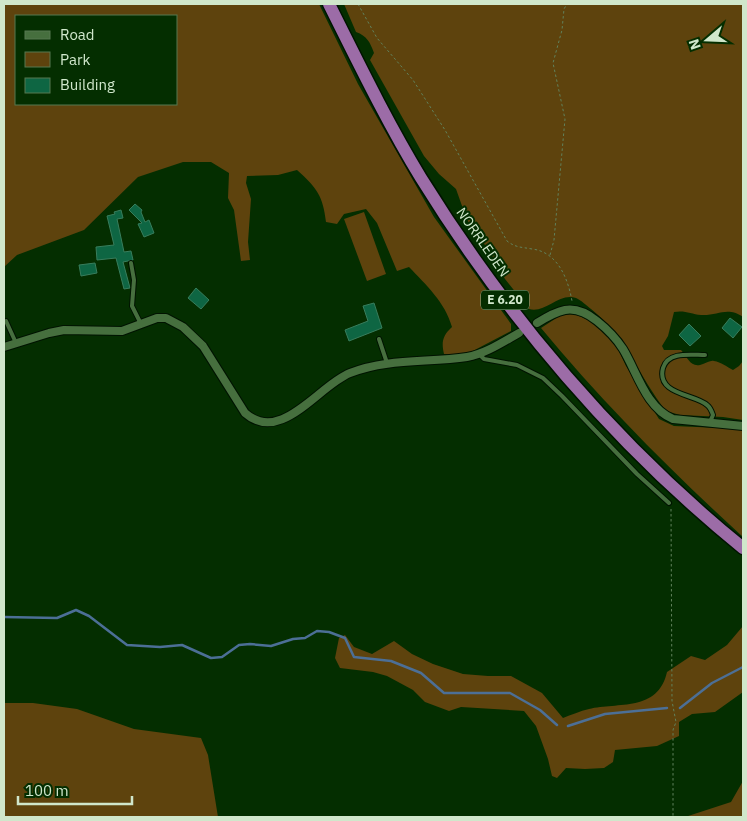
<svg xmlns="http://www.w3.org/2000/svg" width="747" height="821" font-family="'IBM Plex Sans',sans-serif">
	<rect width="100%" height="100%" fill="#042e00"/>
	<path fill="#5e430d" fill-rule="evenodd" d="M4 4H319L358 84 434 217 511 324V331L469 353 456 355 444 354C441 342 443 335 452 327 445 302 426 285 409 267L397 271 377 223 366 209 344 214 337 224 326 222C323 196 317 188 297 170L278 175 247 176 246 183 251 199 248 242 250 260 241 261 234 210 228 198 229 173 211 162H183L138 177 84 230 17 255 4 267ZM16 16H176V104H16Z
		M344 4H743V317C727 306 718 316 701 315 691 314 685 310 674 312L668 336 662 346 664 350H681C688 358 691 369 703 364 707 363 710 360 714 361 721 362 727 367 733 370L739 366 743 361V420L723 417 680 415 666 411C639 377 627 337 591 309 587 306 581 300 576 298 559 292 545 314 529 309L505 279 490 252 467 220 456 189 439 174 424 156 370 60 374 53C370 42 367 36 356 32Z
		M364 212 386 274 367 281 344 219Z
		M575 314 598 325 610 337 617 347 626 366 659 419 674 426 743 429V537C672 472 603 403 541 328L561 315Z
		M743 626V692L715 712 692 714 679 722V736L657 746 615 750 613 762 604 768 585 769 566 768 557 778 552 776 548 759 536 726 524 711 461 707 449 711 425 702 413 690 387 676 373 672 340 668 335 658 339 638 345 635 354 647 372 654 394 641 412 654 433 664 463 674 488 676H511L542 693 563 718C571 715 580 711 589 709 618 702 658 712 667 672L691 656 705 660 727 645Z
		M4 703H33L77 709 134 729 201 738 208 755 218 817H4Z
		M743 781V817H685L731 802Z"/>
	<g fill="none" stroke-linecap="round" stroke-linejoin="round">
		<path stroke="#4c6f96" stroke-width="2.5" d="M4 617 57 618 76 610 89 616 127 645 160 647 182 645 211 658 222 657 239 645 250 644 271 646 293 639 305 638 317 631 329 632 345 638 354 657 391 661 421 673 444 693H510L540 710 557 725
			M680 708 712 683 743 667
			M568 726 605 714 667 708"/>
	</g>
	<path fill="#0e6643" stroke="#387d5c" d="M135 204 142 210 141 212 145 222 149 220 154 233 144 237 138 224 142 223 129 210Z
		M121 210 123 218 117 219 124 252 131 251 133 260 123 262 130 288 124 289 116 258 97 260 96 247 114 245 107 216 115 214 114 212Z
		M95 263 97 273 81 276 79 265Z
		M196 288 209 300 201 309 188 298Z
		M374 303 382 328 349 341 345 330 368 321 363 306Z
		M730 318 742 327 733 338 722 328Z
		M689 324 701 336 690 346 679 335Z"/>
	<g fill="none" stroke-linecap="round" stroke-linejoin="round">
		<defs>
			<path id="service" d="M131 263 134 280 132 306 141 324
				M6 321 16 343
				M379 339 387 363
				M479 354 484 359 517 365 543 378 562 396 637 474 669 503
				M705 355C691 355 668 351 663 368 656 395 695 394 707 405 710 407 712 412 713 415L710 422"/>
			<path id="minor" d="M537 323C545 318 555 312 565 310 576 308 587 313 597 321 607 329 616 338 623 349 637 372 646 408 673 419L743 426
				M4 347 49 333 64 330 122 331 157 318H166L183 327 203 346 245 413C281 445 319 385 350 373 388 358 428 363 467 357 485 354 503 342 519 333"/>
			<path id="trunk" d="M329 4C358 62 387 122 421 178 507 317 616 445 743 548"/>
		</defs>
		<use href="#service" stroke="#011300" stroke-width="6"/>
		<use href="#minor" stroke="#011300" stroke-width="10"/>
		<use href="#trunk" stroke="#011300" stroke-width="15"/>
		<path stroke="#61825c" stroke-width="1" stroke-dasharray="2.5 2.5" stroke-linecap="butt" d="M358 4 377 38 413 80 445 130 507 241C516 248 522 247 532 249 558 252 568 279 572 301
			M550 255 554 240 565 119 553 63 562 30 564 9 567 4
			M671 509 672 701 676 722 673 730V817"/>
		<use href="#service" stroke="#466f3e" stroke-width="4"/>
		<use href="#minor" stroke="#466f3e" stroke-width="8"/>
		<use href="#trunk" stroke="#9c6ca7" stroke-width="12"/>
	</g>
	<g text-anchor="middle" stroke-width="4" stroke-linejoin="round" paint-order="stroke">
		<rect fill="#042e00" stroke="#93b08e" stroke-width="1" x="481" y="290.5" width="48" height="19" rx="4"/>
		<g font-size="12" font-weight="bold" fill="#d0e7cb">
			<text x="505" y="304">E 6.20</text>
		</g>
		<g font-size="14" fill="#d0e7cb" stroke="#042e00">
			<text transform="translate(483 242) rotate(55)" y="5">NORRLEDEN</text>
		</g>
	</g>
	<rect width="747" height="821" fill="none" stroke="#d0e7cb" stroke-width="10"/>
	<rect x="15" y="15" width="162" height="90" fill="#042e00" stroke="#567851"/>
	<rect x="25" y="31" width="25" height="8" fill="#466f3e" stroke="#567851"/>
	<text x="60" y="40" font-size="15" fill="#d0e7cb">Road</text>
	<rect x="25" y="52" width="25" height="15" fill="#5e430d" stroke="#567851"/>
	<text x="60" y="65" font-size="15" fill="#d0e7cb">Park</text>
	<rect x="25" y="78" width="25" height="15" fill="#0e6643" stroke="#567851"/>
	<text x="60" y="90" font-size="15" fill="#d0e7cb">Building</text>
	<g transform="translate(707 40) rotate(251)" stroke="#042e00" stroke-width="4" paint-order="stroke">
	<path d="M0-4L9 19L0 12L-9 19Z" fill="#d0e7cb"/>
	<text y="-8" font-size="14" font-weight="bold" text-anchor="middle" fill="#d0e7cb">N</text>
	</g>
	<path d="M18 796v8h114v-8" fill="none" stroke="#d0e7cb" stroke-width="2.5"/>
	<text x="25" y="796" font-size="15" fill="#d0e7cb" stroke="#042e00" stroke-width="4" paint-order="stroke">100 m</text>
</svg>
